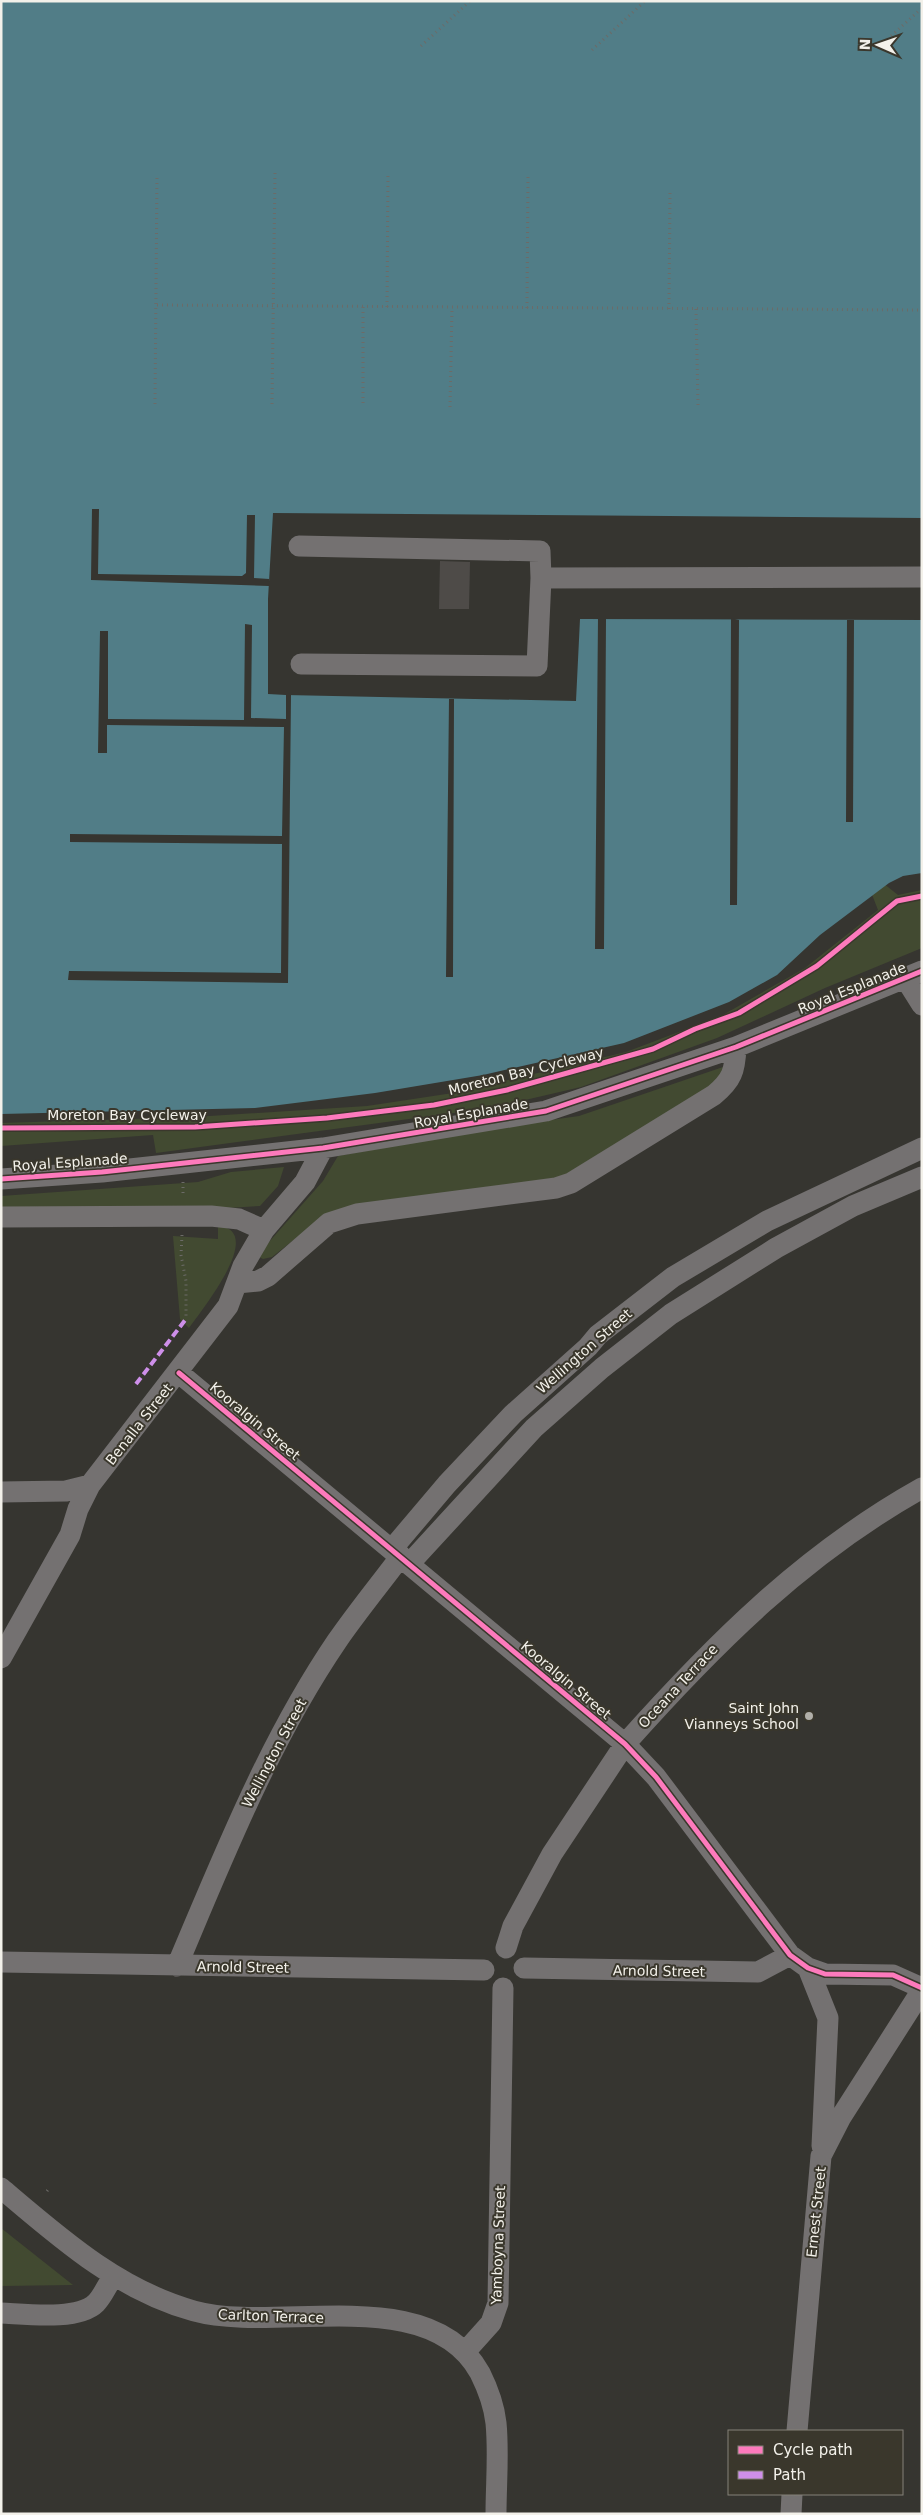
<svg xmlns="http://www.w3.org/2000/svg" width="923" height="2515" font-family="'DejaVu Sans',sans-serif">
	<rect width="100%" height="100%" fill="#363530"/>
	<path fill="#424a31" d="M883 883 898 895 922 890V948L825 988 717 1038 581 1087 491 1108 156 1153 153 1135 1 1146V1123L194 1117 367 1106 453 1093 626 1052 721 1016 805 968 878 910 871 892Z
		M723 1067 720 1080 562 1177 327 1214 272 1257 263 1259 259 1257 261 1251 323 1181 338 1156 473 1131 579 1116Z
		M284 1167 278 1186 260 1206 146 1213 1 1210V1196L198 1182 231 1172Z
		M218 1226C267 1230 201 1311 189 1328L180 1319 173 1236 218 1239Z
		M1 2228 73 2285 1 2286Z"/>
	<path fill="#517d87" d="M1 1H922V518L273 513 268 599V694L286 695 576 701 580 619 922 620V873L903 876 889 883 820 935 777 975 729 1002 624 1043 483 1075 375 1093 255 1108 1 1114Z"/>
	<path fill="#363530" d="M92 509H99L98 574 242 576 246 573 247 515H255L254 578 269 579V586L91 580Z
		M598 618H606L604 949H595Z
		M731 618 739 620 737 905H730Z
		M847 620H854L853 822H846Z
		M245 624 252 625 251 718 286 719V695H291L288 983 68 980 69 971 281 973 282 844 70 842V834L282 836 284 727 107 725V753H98L100 631H108V719L244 720Z
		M449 699H454L453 977H446Z"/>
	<path fill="#4e4b48" d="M440 561 470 562 469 609H439Z"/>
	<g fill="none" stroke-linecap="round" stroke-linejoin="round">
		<path stroke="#6c6b68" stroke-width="3" stroke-dasharray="1 4" stroke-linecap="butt" d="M421 46 470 1
			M880 46 922 8
			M592 50 645 1
			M157 305 922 310
			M363 307V405
			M387 307 388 173
			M527 308 528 173
			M669 309 670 193
			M696 309 698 405
			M155 404 157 174
			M272 404 275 172
			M450 407 452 307
			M183 1182V1196
			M182 1235 181 1255 186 1281V1319
			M47 2191 50 2187"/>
		<path stroke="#747171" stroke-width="21" d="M299 546 540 551 541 578 922 577
			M301 664 537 666 541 578
			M905 978 922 1005
			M1 1179 102 1172 323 1148 546 1111 736 1047 922 971
			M1 1217 211 1216 239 1219 264 1230
			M237 1283 258 1281 268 1276 329 1223 357 1214 556 1188 571 1183 714 1095C732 1080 735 1071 736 1047
			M179 1373 625 1744 656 1777 790 1955 808 1968 825 1974 893 1975 922 1988
			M1 1492 66 1491 90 1485
			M392 1549 447 1484 513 1414 588 1347 598 1335 673 1277 767 1221 922 1148
			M410 1563 534 1428 602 1368 671 1314 776 1248 853 1206 922 1177
			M1 1658 70 1535 78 1509 90 1485 228 1306 243 1266 264 1230 305 1182 323 1148
			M506 1948 513 1926 552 1854 625 1744C714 1644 804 1554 922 1488
			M1 1962 484 1970
			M177 1966C224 1855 269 1741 337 1641 357 1612 380 1584 401 1556
			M524 1968 758 1972 790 1955
			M808 1968 828 2018 822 2146
			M1 2188C60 2238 118 2290 194 2311 277 2334 430 2281 480 2373 488 2389 494 2405 496 2423 499 2453 496 2484 496 2514
			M1 2313C25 2314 78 2321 96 2303 103 2296 107 2285 113 2277
			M465 2352 491 2323 498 2303 503 1988
			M797 2431 821 2156 841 2117 922 1990
			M791 2514 792 2494"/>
		<path stroke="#ce8fe9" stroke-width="4" stroke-dasharray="8 4" stroke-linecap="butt" d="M136 1384 186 1319"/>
		<defs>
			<path id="cycleway" d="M1 1128 195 1127 327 1118 434 1105 507 1090 653 1049 695 1029 739 1013 817 966 897 901 922 896
				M1 1179 102 1172 323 1148 546 1111 736 1047 922 971
				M179 1373 625 1744 656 1777 790 1955 808 1968 825 1974 893 1975 922 1988"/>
		</defs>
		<use href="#cycleway" stroke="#3a372c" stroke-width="8"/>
		<use href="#cycleway" stroke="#fd7abc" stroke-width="5"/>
	</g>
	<circle fill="#b1afa9" stroke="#3a372c" stroke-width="2" cx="809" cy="1716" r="5"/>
	<g text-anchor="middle" stroke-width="4" stroke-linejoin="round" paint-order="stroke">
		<g font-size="14" fill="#f3f1ea" stroke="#3a372c">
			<text transform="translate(852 988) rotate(-22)" y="5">Royal Esplanade</text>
			<text transform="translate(526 1071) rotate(-14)" y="5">Moreton Bay Cycleway</text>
			<text transform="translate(471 1113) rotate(-10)" y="5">Royal Esplanade</text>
			<text x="127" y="1120">Moreton Bay Cycleway</text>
			<text transform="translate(70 1162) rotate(-4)" y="5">Royal Esplanade</text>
			<text transform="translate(584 1351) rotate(-41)" y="5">Wellington Street</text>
			<text transform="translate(255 1421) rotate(40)" y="5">Kooralgin Street</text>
			<text transform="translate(139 1424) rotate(-52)" y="5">Benalla Street</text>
			<text transform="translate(566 1680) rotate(40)" y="5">Kooralgin Street</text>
			<text transform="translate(678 1686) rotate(-47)" y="5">Oceana Terrace</text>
			<text transform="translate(274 1753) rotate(-62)" y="5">Wellington Street</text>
			<text transform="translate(243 1967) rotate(1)" y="5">Arnold Street</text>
			<text transform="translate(659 1971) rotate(1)" y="5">Arnold Street</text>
			<text transform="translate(816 2212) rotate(-84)" y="5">Ernest Street</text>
			<text transform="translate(498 2245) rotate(-88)" y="5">Yamboyna Street</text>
			<text transform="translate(271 2316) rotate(2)" y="5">Carlton Terrace</text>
		</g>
		<g font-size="14" fill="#f3f1ea" stroke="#3a372c" text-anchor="end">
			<text x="799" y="1713">Saint John<tspan x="799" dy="16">Vianneys School</tspan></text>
		</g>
	</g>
	<rect width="923" height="2515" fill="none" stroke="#f3f1ea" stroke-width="5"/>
	<rect x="728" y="2430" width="175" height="65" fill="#3a372c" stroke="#848178"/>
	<rect x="738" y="2446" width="25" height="8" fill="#fd7abc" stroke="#848178"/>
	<text x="773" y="2455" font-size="15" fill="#f3f1ea">Cycle path</text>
	<rect x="738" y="2471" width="25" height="8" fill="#ce8fe9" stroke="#848178"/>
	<text x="773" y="2480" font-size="15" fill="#f3f1ea">Path</text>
	<g transform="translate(878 45) rotate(272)" stroke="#3a372c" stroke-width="4" paint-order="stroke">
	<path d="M0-4L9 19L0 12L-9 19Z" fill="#f3f1ea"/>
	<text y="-8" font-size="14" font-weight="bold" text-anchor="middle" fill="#f3f1ea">N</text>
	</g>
</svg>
